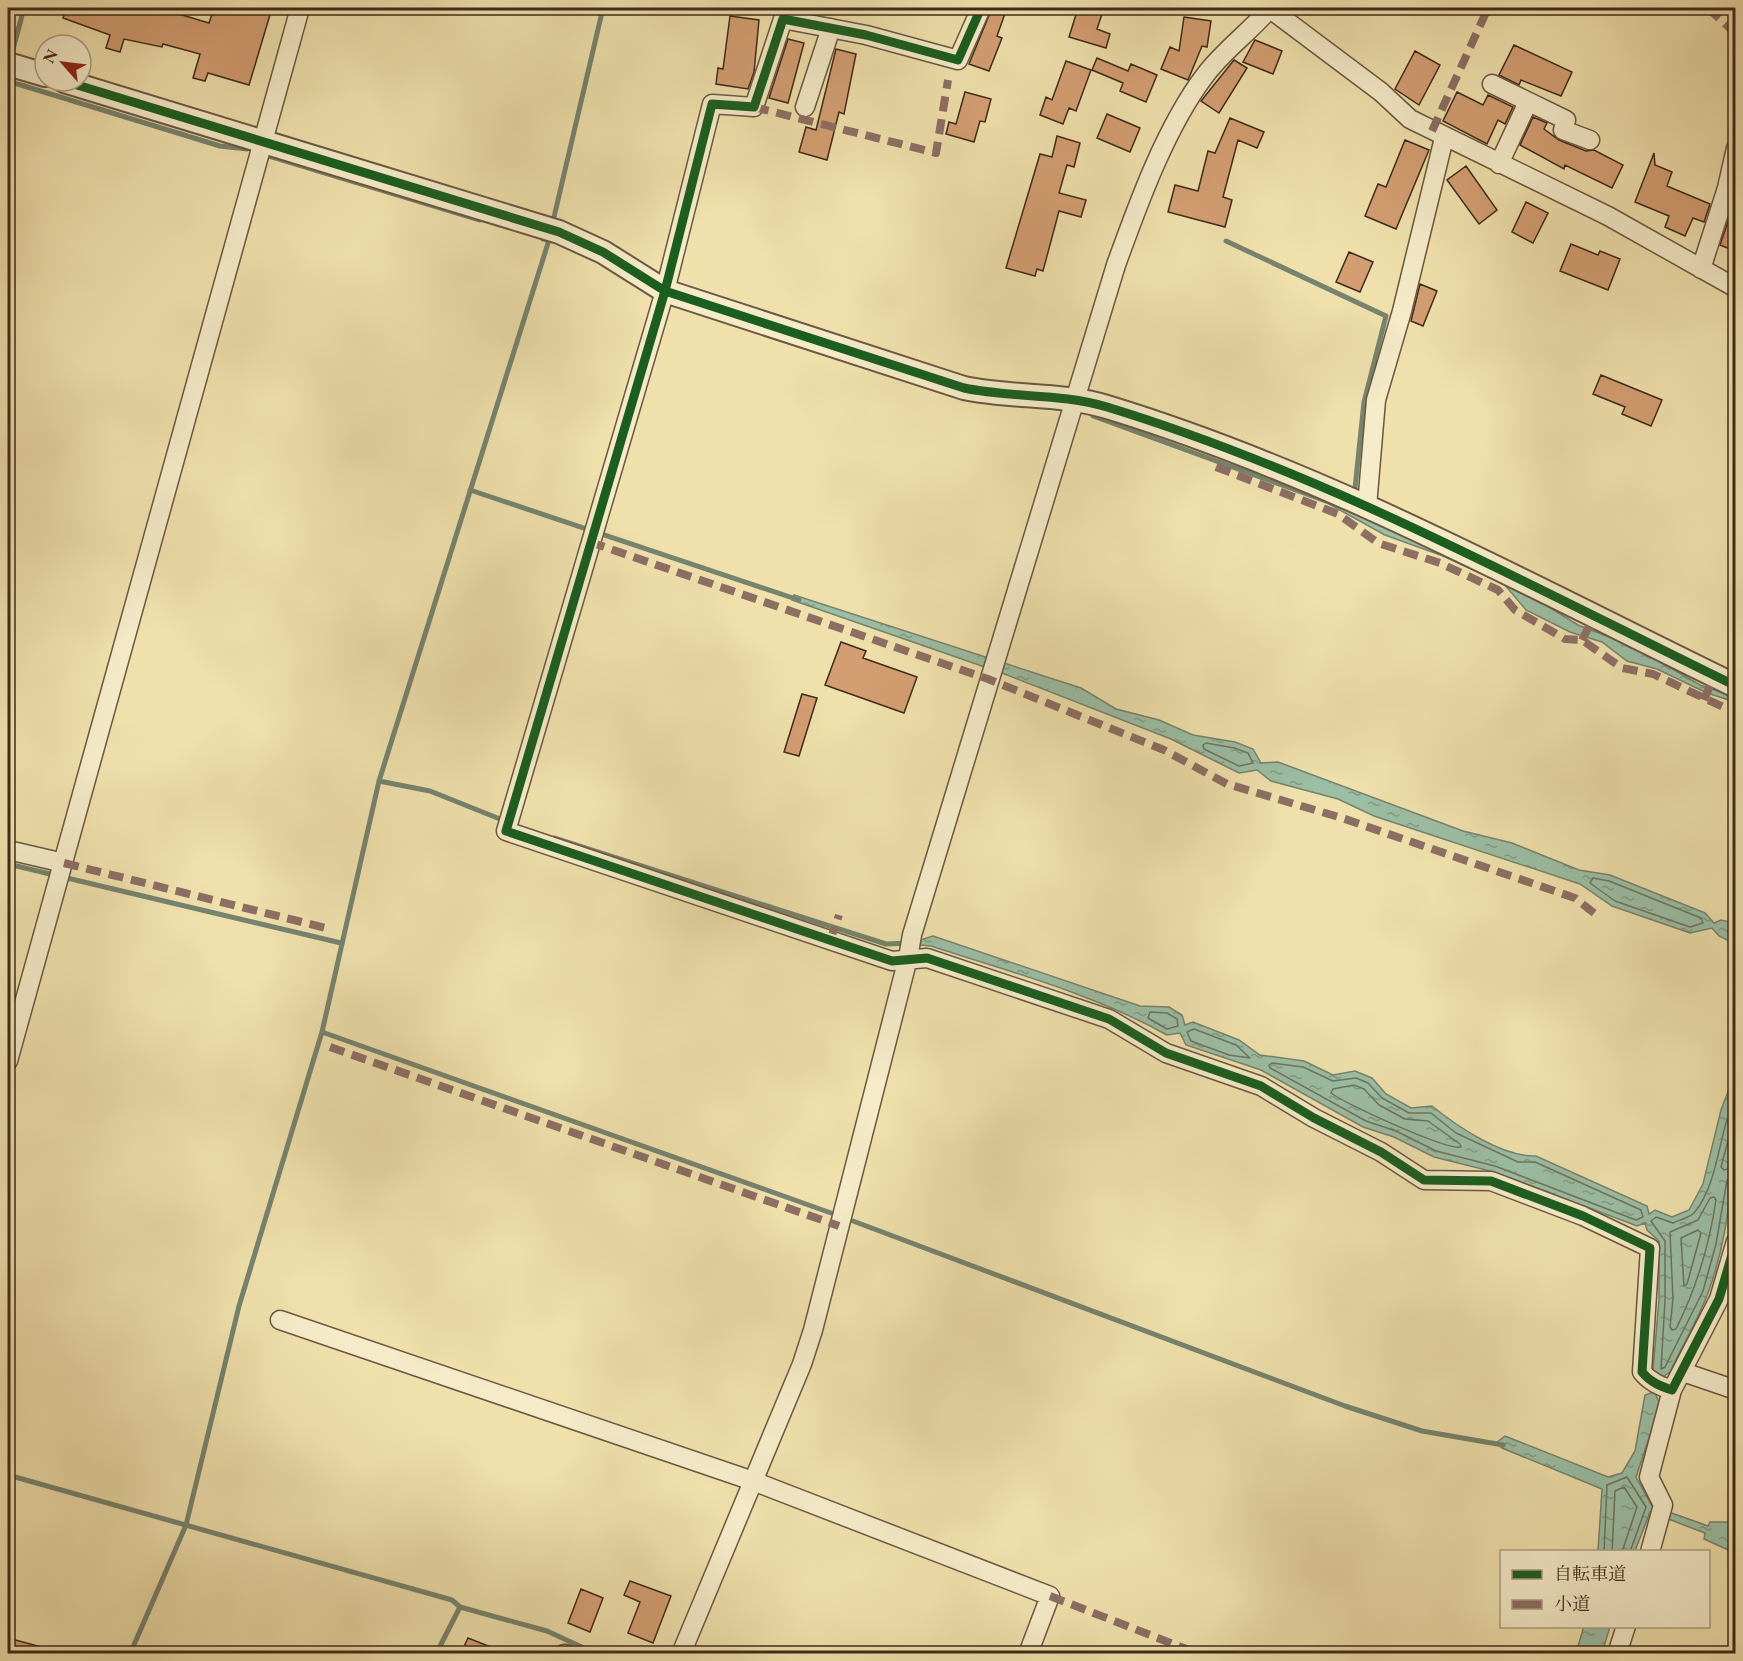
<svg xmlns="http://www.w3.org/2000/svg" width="1743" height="1661" font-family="'EB Garamond','Noto Serif JP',serif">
	<defs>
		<pattern id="water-ripples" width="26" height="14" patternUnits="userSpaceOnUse" patternTransform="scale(1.5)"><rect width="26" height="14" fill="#9bbea4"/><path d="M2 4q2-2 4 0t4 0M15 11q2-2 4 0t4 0" fill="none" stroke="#809b85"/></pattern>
	</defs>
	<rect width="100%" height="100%" fill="#efe0ac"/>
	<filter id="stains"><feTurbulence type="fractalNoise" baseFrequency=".00333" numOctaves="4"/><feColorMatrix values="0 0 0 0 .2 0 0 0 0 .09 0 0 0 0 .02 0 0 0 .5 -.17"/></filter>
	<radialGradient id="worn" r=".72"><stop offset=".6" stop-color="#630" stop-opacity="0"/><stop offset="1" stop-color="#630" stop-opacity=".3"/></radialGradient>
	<path fill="url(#water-ripples)" stroke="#76836e" stroke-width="1.5" d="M1329 500 1380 525 1435 545 1507 581 1578 625 1633 646 1700 685 1735 697V702L1707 693 1657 669 1627 661 1602 642 1570 632 1526 610 1504 584 1443 556 1385 535 1329 504Z
		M794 595 1081 688 1116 709 1159 720 1193 735 1235 742 1253 749 1261 763 1278 762 1463 831 1512 843 1579 870 1610 875 1705 913 1714 923 1721 920 1735 923V944L1719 936 1712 928 1690 933 1612 906 1580 884 1374 816 1338 799 1271 781 1257 770 1239 773 1171 739 1002 673 792 600Z
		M933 936 1140 1006 1169 1007 1182 1015 1185 1025 1193 1022 1239 1040 1260 1055 1304 1061 1333 1075 1355 1071 1372 1078 1386 1094 1411 1108 1432 1106C1458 1127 1502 1157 1536 1156L1647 1206 1649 1214 1655 1210 1672 1217 1689 1210 1703 1184 1721 1110 1735 1074C1735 1148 1734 1222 1708 1293 1698 1320 1682 1346 1670 1372L1661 1378 1656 1395 1660 1405 1636 1477 1652 1506 1708 1526 1710 1522H1735V1553L1704 1539 1705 1533 1650 1512 1635 1551H1598L1602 1489 1502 1448 1496 1443 1505 1436 1608 1477 1622 1473 1635 1451 1645 1395 1651 1393 1656 1375 1653 1370 1659 1299V1241L1647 1230 1645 1223 1637 1226 1494 1172 1434 1157 1394 1137 1363 1127 1261 1070 1186 1045 1180 1033 1167 1035C1094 994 1011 972 931 946L920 945V940Z
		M1584 1626 1610 1627 1602 1653H1576Z"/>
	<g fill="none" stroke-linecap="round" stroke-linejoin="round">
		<path stroke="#6d7460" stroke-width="1.5" d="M1206 743 1234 748 1248 753 1253 763 1239 766 1204 749 1203 745Z
			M1593 878 1609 881 1701 918 1703 923 1690 927 1615 901 1590 883Z
			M1150 1012 1167 1013 1177 1019 1178 1026 1167 1029 1148 1018Z
			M1194 1029 1236 1045 1250 1058 1229 1055 1191 1041 1187 1032Z
			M1272 1063 1303 1067 1333 1081 1356 1078 1368 1083 1382 1098 1409 1113H1431L1456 1133 1518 1162H1535L1641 1210 1643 1217 1636 1220 1495 1166 1436 1151 1396 1131 1366 1121 1270 1068 1269 1065Z
			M1354 1085 1364 1089 1379 1105 1405 1119 1428 1121 1460 1144 1461 1147C1448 1151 1345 1104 1331 1093L1333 1089Z
			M1736 1094C1719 1129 1719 1184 1694 1213 1689 1218 1679 1220 1673 1223L1656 1217 1651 1221 1665 1241V1300L1661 1369 1665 1367 1703 1291 1716 1244 1727 1180 1736 1175
			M1736 1111 1721 1167 1724 1170 1736 1167
			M1714 1197 1716 1200C1709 1247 1697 1287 1676 1329L1672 1330 1670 1327 1673 1299 1670 1232 1698 1220 1710 1198Z
			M1698 1230 1701 1233 1687 1284 1684 1286 1681 1238Z
			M1604 1552 1607 1485 1627 1477 1646 1507 1630 1552
			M1612 1552 1615 1491 1624 1487 1637 1507 1622 1552"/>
		<path stroke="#76836e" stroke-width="5" d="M1723 8 1736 20
			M12 53 24 8
			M8 81 220 146 247 149
			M269 156 480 220
			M554 217 603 8
			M1226 241 1386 316 1364 402 1355 488
			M1093 416 1334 504
			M470 490 799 600
			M379 781 430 791 505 821
			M554 838 886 944 909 943
			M8 864 341 943
			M322 1032 831 1213
			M853 1221 1345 1406 1422 1431 1503 1445
			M8 1475 452 1600 460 1607 547 1631 597 1654
			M130 1654 186 1525 239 1306 322 1032 379 781 549 240 543 239
			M436 1654 460 1607"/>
	</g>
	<path fill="#d39e72" stroke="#3f2a1c" stroke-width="1.5" d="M67 8H173L172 12 209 23 214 8H272L249 85 208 73 205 81 193 78 200 54 163 44 162 47 124 39 120 52 106 48 110 35 63 18Z
		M992 8H1007L997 36 1002 38 989 71 969 64Z
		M1078 8H1104L1097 29 1110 34 1106 48 1069 37Z
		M730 16 759 20 754 72 748 89 716 84 718 68 723 69Z
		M1184 17 1211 21 1207 47 1202 46 1188 80 1161 69 1170 47 1179 51Z
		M788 39 804 43 788 103 769 98Z
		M1255 40 1282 51 1273 74 1243 62Z
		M1514 45 1572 72 1561 96 1521 80 1519 85 1499 75Z
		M836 49 856 54 844 114 839 112 827 160 799 152 806 127 816 130Z
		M1415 51 1440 65 1419 105 1395 89Z
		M1097 58 1128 71 1131 64 1157 75 1146 102 1120 91 1123 83 1092 70Z
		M1234 60 1247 68 1219 113 1201 101Z
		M1066 61 1091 70 1076 111 1069 108 1063 124 1040 115 1046 97 1052 100Z
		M965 92 991 99 985 122 980 121 974 142 946 134 949 122 956 124Z
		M1457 92 1483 105 1488 95 1513 107 1505 124 1498 120 1487 144 1443 121Z
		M1107 114 1140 128 1130 152 1097 138Z
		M1533 117 1547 123 1544 129 1559 140 1586 151 1594 150 1623 165 1612 188 1565 165 1564 169 1520 145Z
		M1230 118 1264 132 1257 148 1238 140 1223 197 1232 200 1225 227 1168 212 1175 185 1198 191 1208 151 1215 153Z
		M1057 136 1080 143 1074 167 1067 165 1059 193 1086 200 1081 217 1059 211 1043 271 1037 269 1035 276 1006 268 1040 154 1052 157Z
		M1405 140 1429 150 1396 229 1365 216 1378 184 1386 187Z
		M1654 153 1655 165 1672 172 1667 186 1710 204 1704 222 1693 218 1685 236 1665 227 1669 216 1635 202Z
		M1466 166 1497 210 1479 224 1447 180Z
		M1526 202 1548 213 1533 243 1512 232Z
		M1731 213 1736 215V235L1730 249 1720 245Z
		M1571 244 1598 255 1600 251 1620 259 1608 290 1560 271Z
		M1349 252 1373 262 1360 292 1336 282Z
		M1420 284 1437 291 1423 326 1411 321Z
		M1601 375 1662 400 1651 426 1622 414 1625 407 1593 394Z
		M841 642 866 651 863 658 917 677 904 713 825 685Z
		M802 694 817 698 799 756 784 752Z
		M630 1581 671 1596 653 1643 628 1633 640 1602 624 1595Z
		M581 1589 603 1598 590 1632 568 1623Z
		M8 1638 49 1649V1653H8Z
		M468 1638 506 1653H461Z"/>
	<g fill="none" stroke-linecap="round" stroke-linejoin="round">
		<defs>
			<path id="minor" d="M981 8 958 60 866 35 783 19 754 107 712 104 665 291 506 831 892 961 927 958 1109 1019 1166 1053 1261 1086 1314 1118 1381 1152 1424 1180 1491 1181 1583 1216 1650 1248 1642 1372C1650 1382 1660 1386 1672 1390L1719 1299 1736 1241
				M1269 8 1381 92 1410 119 1608 216 1736 288
				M1492 84 1566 120 1563 130 1590 140
				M805 107 831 28
				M1499 164 1528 102
				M1701 269 1727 188 1736 148
				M1367 506 1376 400 1402 311 1444 138
				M8 850 64 863
				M8 1061 300 8
				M280 1320 753 1481 1050 1596 1028 1654
				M1683 1372 1736 1390
				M1650 1552 1663 1505 1649 1477 1672 1390
				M564 1654H566
				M681 1654 802 1364 813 1330 908 958 912 935 1116 265C1138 204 1166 126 1206 74 1225 49 1251 31 1270 8
				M1617 1654 1626 1626"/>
			<path id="tertiary" d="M8 64 45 75
				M64 81 559 232 603 252 665 291 964 388C1011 398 1061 393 1107 407 1327 474 1530 586 1736 686"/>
		</defs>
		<use href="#minor" stroke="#6b5840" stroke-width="21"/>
		<use href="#tertiary" stroke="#6b5840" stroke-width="26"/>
		<use href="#minor" stroke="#f5ebc9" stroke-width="18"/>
		<use href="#tertiary" stroke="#f5ebc9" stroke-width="22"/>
		<path stroke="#8d6e63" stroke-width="8" stroke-dasharray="15 8" stroke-linecap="butt" d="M1708 8 1736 34
			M754 107 936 153 948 80
			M1432 131 1488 8
			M1216 467 1338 514 1378 543 1440 563 1498 590 1515 610 1565 639 1582 640 1622 668 1653 674 1736 713
			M590 542 988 679 1164 750 1227 784 1342 818 1575 898 1599 917
			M1582 640 1594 617
			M1704 700 1714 676
			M64 863 330 929
			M830 941 839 915
			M330 1047 839 1226
			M1050 1596 1199 1654"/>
		<defs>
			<path id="cycleway" d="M981 8 958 60 866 35 783 19 754 107 712 104 665 291 506 831 892 961 927 958 1109 1019 1166 1053 1261 1086 1314 1118 1381 1152 1424 1180 1491 1181 1583 1216 1650 1248 1642 1372C1650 1382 1660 1386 1672 1390L1719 1299 1736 1241
				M64 81 559 232 603 252 665 291 964 388C1011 398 1061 393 1107 407 1327 474 1530 586 1736 686"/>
		</defs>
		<use href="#cycleway" stroke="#f5ebc9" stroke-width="13"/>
		<use href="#cycleway" stroke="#1b5e20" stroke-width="9"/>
	</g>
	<rect width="1743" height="1661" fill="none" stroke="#efe0ac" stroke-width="30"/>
	<rect x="9" y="9" width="1725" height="1643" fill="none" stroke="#3f2a1c" stroke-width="3"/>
	<rect x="15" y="15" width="1713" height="1631" fill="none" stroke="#3f2a1c" stroke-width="1.5"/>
	<rect x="1500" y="1550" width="210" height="78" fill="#f5ebc9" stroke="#ac9e84" stroke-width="1.5"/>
	<rect x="1512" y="1570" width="30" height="9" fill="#1b5e20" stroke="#ac9e84" stroke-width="1.5"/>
	<text x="1554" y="1580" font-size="18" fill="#3f2a1c">自転車道</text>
	<rect x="1512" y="1600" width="30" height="9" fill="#8d6e63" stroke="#ac9e84" stroke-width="1.5"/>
	<text x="1554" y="1610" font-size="18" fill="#3f2a1c">小道</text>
	<g transform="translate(63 63) rotate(298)"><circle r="28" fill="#f5ebc9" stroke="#ac9e84" stroke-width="1.5"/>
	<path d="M0-4.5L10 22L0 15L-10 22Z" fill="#8f2418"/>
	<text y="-9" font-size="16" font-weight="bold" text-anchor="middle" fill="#3f2a1c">N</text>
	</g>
	<rect width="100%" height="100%" filter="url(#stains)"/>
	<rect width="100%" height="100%" fill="url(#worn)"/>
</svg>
